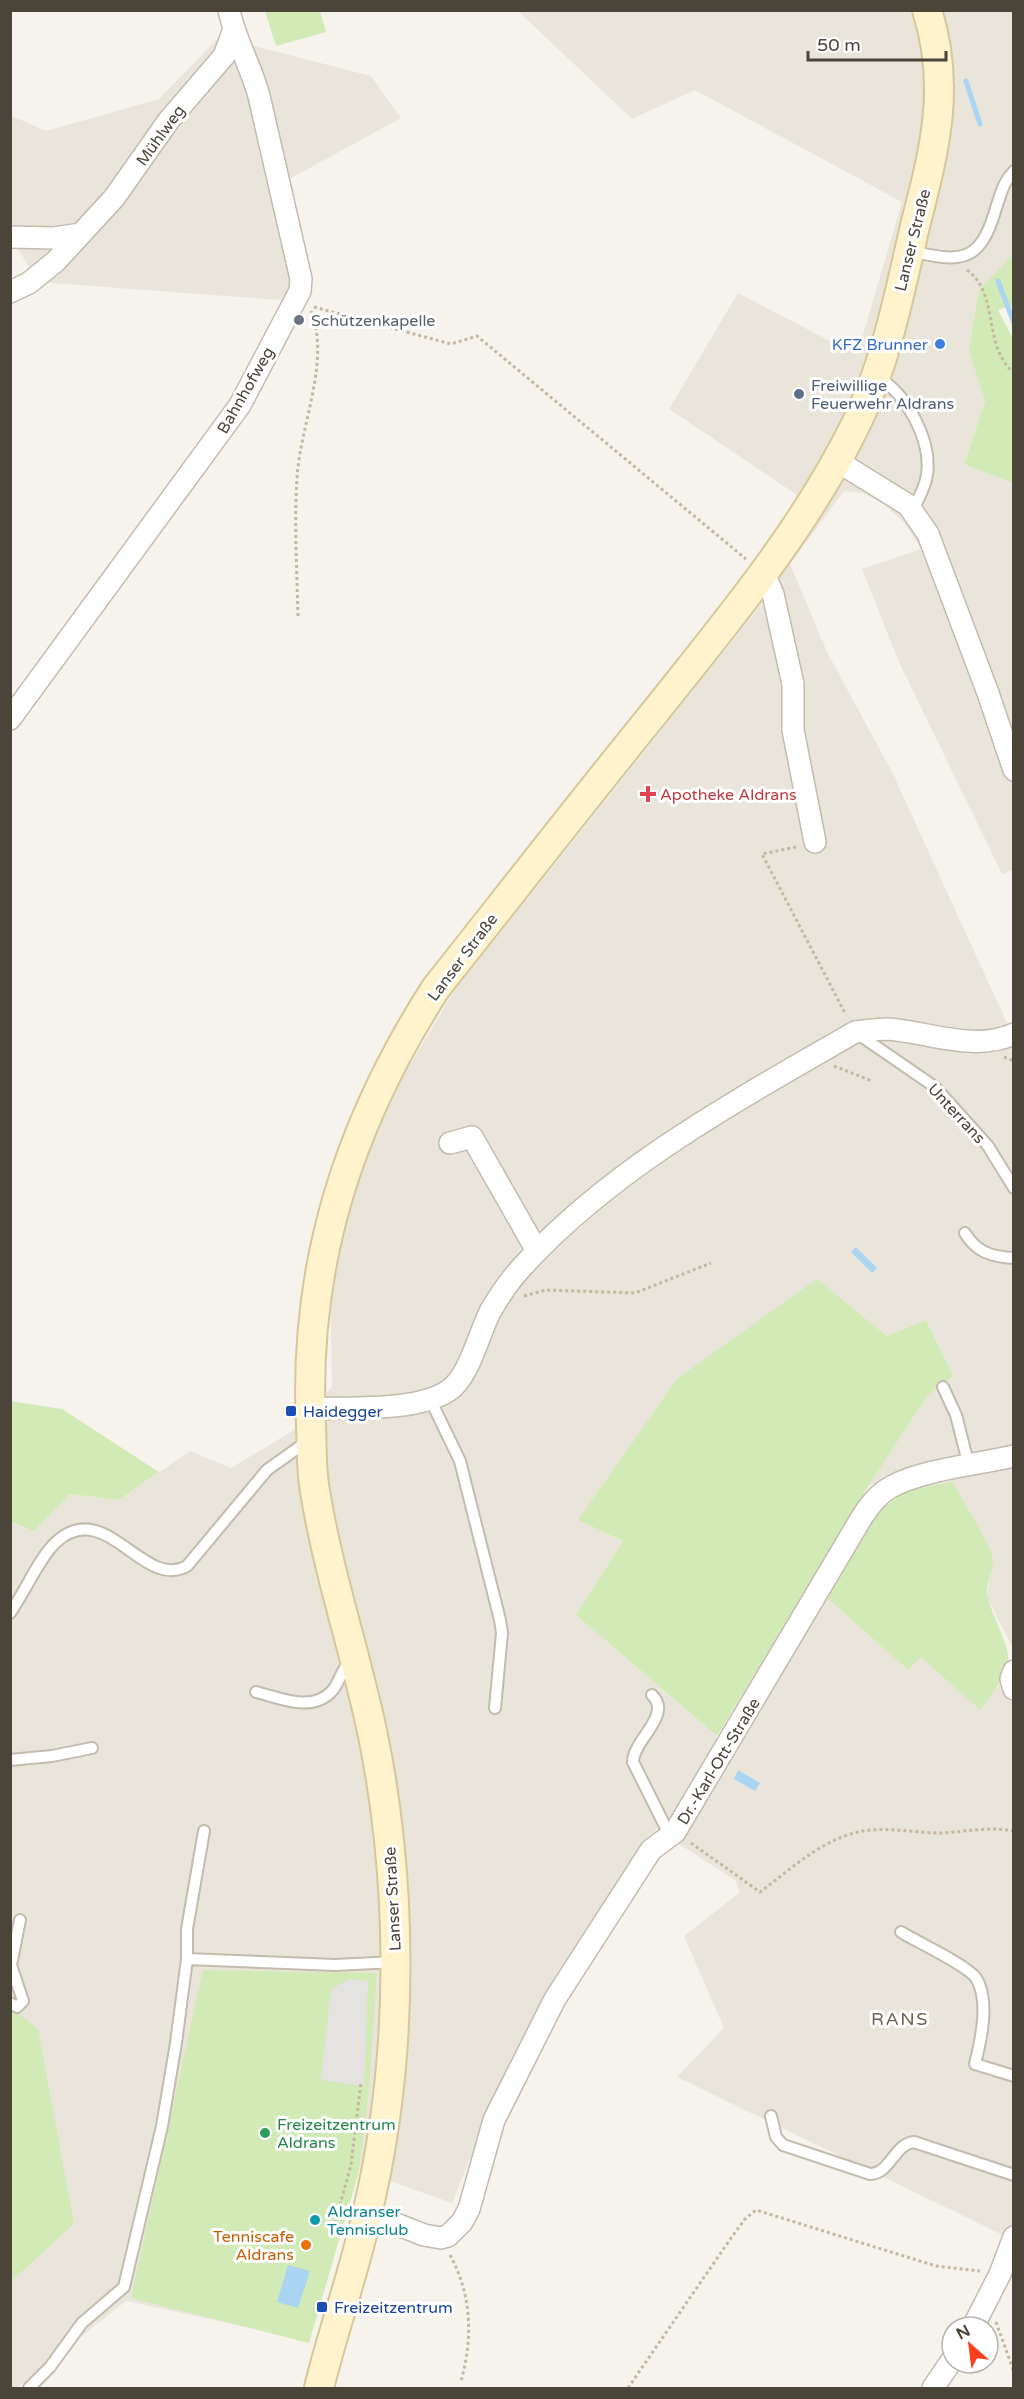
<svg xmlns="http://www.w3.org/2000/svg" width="1024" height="2399" font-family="'Varela Round',sans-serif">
	<rect width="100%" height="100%" fill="#f6f3ec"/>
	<path fill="#eae5da" d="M518 11H1013V257H1011L969 352 985 401 964 463 1013 483V870L1002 874 898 660 862 569 921 549 905 524 884 504 863 493 844 491 790 564 827 652 892 772 1007 1023 1013 1031V1649L987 1597 993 1557 943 1464 869 1485 928 1395 953 1376 926 1320 887 1336 817 1279 578 1520 623 1541 576 1615 733 1750 825 1596 908 1670 921 1656 980 1710 1013 1666 1014 2219 1007 2237 677 2077 724 2028 684 1936 739 1893 736 1881 656 1829 554 1982 510 2061 452 2203 353 2168 307 2340 126 2301 17 2388H11V2282L74 2224 11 2008 10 1522 34 1531 70 1494 119 1500 190 1451 231 1468 291 1432 332 1387 330 1280 345 1214 386 1105 455 990 761 605 800 497 669 409 738 293 857 355 902 202 695 90 632 119Z
		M219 37 371 76 401 118 284 182 294 301 38 282 17 247 11 245 10 115 46 131 159 99Z"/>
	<path fill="#d2eab5" d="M265 11H320L326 32 276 46Z
		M1011 257H1013V305L998 310 1013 339V483L964 464 985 401 969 352 979 290Z
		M817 1279 887 1336 926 1320 953 1376 928 1395 869 1485 717 1736 576 1615 623 1541 578 1520 677 1379Z
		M10 1401 62 1409 159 1472 119 1500 70 1494 34 1531 11 1522Z
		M952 1481C959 1494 992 1548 993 1558 994 1571 984 1587 988 1599 1008 1658 1024 1654 980 1710L921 1657 908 1670 825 1596 879 1511 906 1491Z
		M203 1970 377 1973 369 2091 358 2175 309 2343 131 2298Z
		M11 2008 38 2029 74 2224 11 2282Z"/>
	<path fill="#e5e3e0" d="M349 1979 368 1981 364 2086 321 2080 331 1989Z"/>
	<path fill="#a9d4f2" d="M856 1247 877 1268 872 1273 851 1252Z
		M738 1770 760 1783 755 1791 734 1779Z
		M288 2265 310 2271 298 2308 277 2302Z"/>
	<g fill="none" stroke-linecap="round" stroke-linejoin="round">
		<path stroke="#a9d4f2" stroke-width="5" d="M966 81 980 124
			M998 281 1014 323"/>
		<defs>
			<path id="lane" d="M910 251C960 262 980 265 996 208 1001 194 1003 182 1014 171
				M878 377C907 395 932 440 927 475 925 488 918 499 913 510
				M858 1034 935 1087 988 1146 1014 1188
				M965 1233C976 1252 992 1257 1014 1258
				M943 1387 956 1415 969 1466
				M430 1399 460 1461 500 1620 502 1633 495 1708
				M10 1613C25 1592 38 1560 55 1543 105 1495 143 1591 187 1566L267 1470 309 1440
				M256 1692C280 1698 312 1713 332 1691 339 1683 342 1669 349 1663
				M652 1695C673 1715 633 1740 633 1762L670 1836
				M10 1760 52 1756 92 1748
				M901 1932C917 1942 967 1965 976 1978 990 2000 981 2040 975 2064L1014 2076
				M187 1959 335 1965 395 1962
				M10 2003 17 2007 23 2001 11 1965 20 1920
				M771 2116 776 2137 783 2145 870 2174C890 2174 894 2144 914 2142L1014 2175
				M29 2388 50 2367 82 2323 124 2287 162 2126 176 2043 187 1959V1929L204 1831"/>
			<path id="street" d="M10 237 54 238 81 234
				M10 292 29 283 56 261 114 198 169 120 224 56 233 32
				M837 461 908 505 928 534 988 693 1014 770
				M764 574 773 594 793 684V730L815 842
				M10 719 240 405 300 291 301 279 259 96C251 66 235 40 229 10
				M450 1143 472 1137 537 1251
				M310 1409C348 1407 416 1412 448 1391 469 1378 479 1333 490 1312 499 1296 510 1280 522 1267 614 1166 738 1100 855 1032 866 1031 877 1029 888 1029 929 1032 973 1052 1014 1034
				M1014 1671 1011 1679 1014 1689
				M368 2213 424 2235 441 2238 448 2236 462 2222 469 2209 494 2120 555 1999 651 1850 675 1832 862 1517C870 1505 878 1494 891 1487 921 1470 979 1464 1014 1456
				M973 2327 1000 2274 1014 2237
				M933 2388 952 2360"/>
			<path id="secondary" d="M319 2388C333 2330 354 2273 367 2214 391 2114 399 2006 394 1904 391 1846 384 1788 372 1731 355 1651 328 1572 315 1491 311 1470 312 1448 311 1426 303 1265 349 1123 436 988 509 896 581 803 655 712 728 620 804 530 856 424 887 361 900 290 916 222 935 148 951 86 927 10"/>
		</defs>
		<use href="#lane" stroke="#c2bbae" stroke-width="14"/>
		<use href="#street" stroke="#c2bbae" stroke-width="24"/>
		<use href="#secondary" stroke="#d6c79b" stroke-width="32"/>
		<path stroke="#c4b79f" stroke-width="3" stroke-dasharray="3 3" stroke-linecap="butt" d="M967 270C1000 294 982 346 1014 373
			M314 307 451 344 477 336 746 559
			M298 616C297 570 294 524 297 478 300 425 331 361 311 311
			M796 847 762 854 846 1015
			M1004 1057 1014 1061
			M834 1066 872 1081
			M524 1296 546 1290 635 1293 711 1263
			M691 1843 760 1892C794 1867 827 1834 871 1830 894 1828 918 1833 940 1833 966 1832 988 1826 1014 1831
			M332 2234 351 2165 361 2082
			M450 2255C472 2295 473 2338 461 2381
			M996 2322 1014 2372
			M628 2388 731 2238 745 2219 756 2210 936 2266 980 2271"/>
		<use href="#lane" stroke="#fff" stroke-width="10"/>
		<use href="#street" stroke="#fff" stroke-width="21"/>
		<use href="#secondary" stroke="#fff3cd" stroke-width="28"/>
	</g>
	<circle fill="#6b7280" stroke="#fff" stroke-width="2" cx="299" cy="320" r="6"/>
	<circle fill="#3f7fe0" stroke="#fff" stroke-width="2" cx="940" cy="344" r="6"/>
	<circle fill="#5c6f8a" stroke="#fff" stroke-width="2" cx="799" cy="394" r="6"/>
	<path fill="#e0444e" stroke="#fff" stroke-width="2" d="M645 785h6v6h6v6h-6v6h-6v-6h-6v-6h6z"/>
	<g fill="#1a4fb4" stroke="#fff" stroke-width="2">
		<rect x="285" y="1405" width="12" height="12" rx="3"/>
		<rect x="316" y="2301" width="12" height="12" rx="3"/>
	</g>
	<circle fill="#2e9e5b" stroke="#fff" stroke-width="2" cx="265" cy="2133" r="6"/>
	<circle fill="#0f9aa8" stroke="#fff" stroke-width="2" cx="315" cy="2220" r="6"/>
	<circle fill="#e8710a" stroke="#fff" stroke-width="2" cx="306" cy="2245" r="6"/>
	<g text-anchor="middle" stroke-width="6" stroke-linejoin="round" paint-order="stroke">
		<g font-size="16" fill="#4b4439" stroke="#fff">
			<text transform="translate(160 135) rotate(-54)" y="6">Mühlweg</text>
			<text transform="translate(912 240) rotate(-76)" y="6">Lanser Straße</text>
			<text transform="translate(245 390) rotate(-60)" y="6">Bahnhofweg</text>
			<text transform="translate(462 957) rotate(-53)" y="6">Lanser Straße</text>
			<text transform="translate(957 1113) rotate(47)" y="6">Unterrans</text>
			<text transform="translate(718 1761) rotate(-59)" y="6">Dr.-Karl-Ott-Straße</text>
			<text transform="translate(392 1899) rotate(-93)" y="6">Lanser Straße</text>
		</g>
		<g font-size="16" fill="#5b616d" stroke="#fff" text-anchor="start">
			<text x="311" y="326">Schützenkapelle</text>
		</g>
		<g font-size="16" fill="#366cbe" stroke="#fff" text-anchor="end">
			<text x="928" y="350">KFZ Brunner</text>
		</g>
		<g font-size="16" fill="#4e5e75" stroke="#fff" text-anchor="start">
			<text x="811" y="391">Freiwillige<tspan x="811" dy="18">Feuerwehr Aldrans</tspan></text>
		</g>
		<g font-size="16" fill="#be3a42" stroke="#fff" text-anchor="start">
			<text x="660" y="800">Apotheke Aldrans</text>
		</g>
		<g font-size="16" fill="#164399" stroke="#fff" text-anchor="start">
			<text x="303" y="1417">Haidegger</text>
			<text x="334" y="2313">Freizeitzentrum</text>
		</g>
		<g font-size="16" fill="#27864d" stroke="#fff" text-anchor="start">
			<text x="277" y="2130">Freizeitzentrum<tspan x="277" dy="18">Aldrans</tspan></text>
		</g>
		<g font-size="16" fill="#0d838f" stroke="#fff" text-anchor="start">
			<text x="327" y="2217">Aldranser<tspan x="327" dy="18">Tennisclub</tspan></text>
		</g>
		<g font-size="16" fill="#c56008" stroke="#fff" text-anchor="end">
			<text x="294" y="2242">Tenniscafe<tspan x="294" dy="18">Aldrans</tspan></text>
		</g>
		<g font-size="18" letter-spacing="1.5" fill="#6e6250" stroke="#fff">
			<text x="900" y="2025">RANS</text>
		</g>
	</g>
	<rect width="1024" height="2399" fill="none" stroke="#4b4439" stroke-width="24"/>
	<g transform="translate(970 2345) rotate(332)"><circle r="28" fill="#ffffff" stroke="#b7b4b0" stroke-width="1.5"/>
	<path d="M0-4.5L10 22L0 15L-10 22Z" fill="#fc3f1d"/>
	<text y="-9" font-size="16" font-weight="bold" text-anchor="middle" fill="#4b4439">N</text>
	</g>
	<path d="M808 51v9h138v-9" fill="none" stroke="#4b4439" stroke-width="3"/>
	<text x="817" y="51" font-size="18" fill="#4b4439" stroke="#ffffff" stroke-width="4.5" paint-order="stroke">50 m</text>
</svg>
